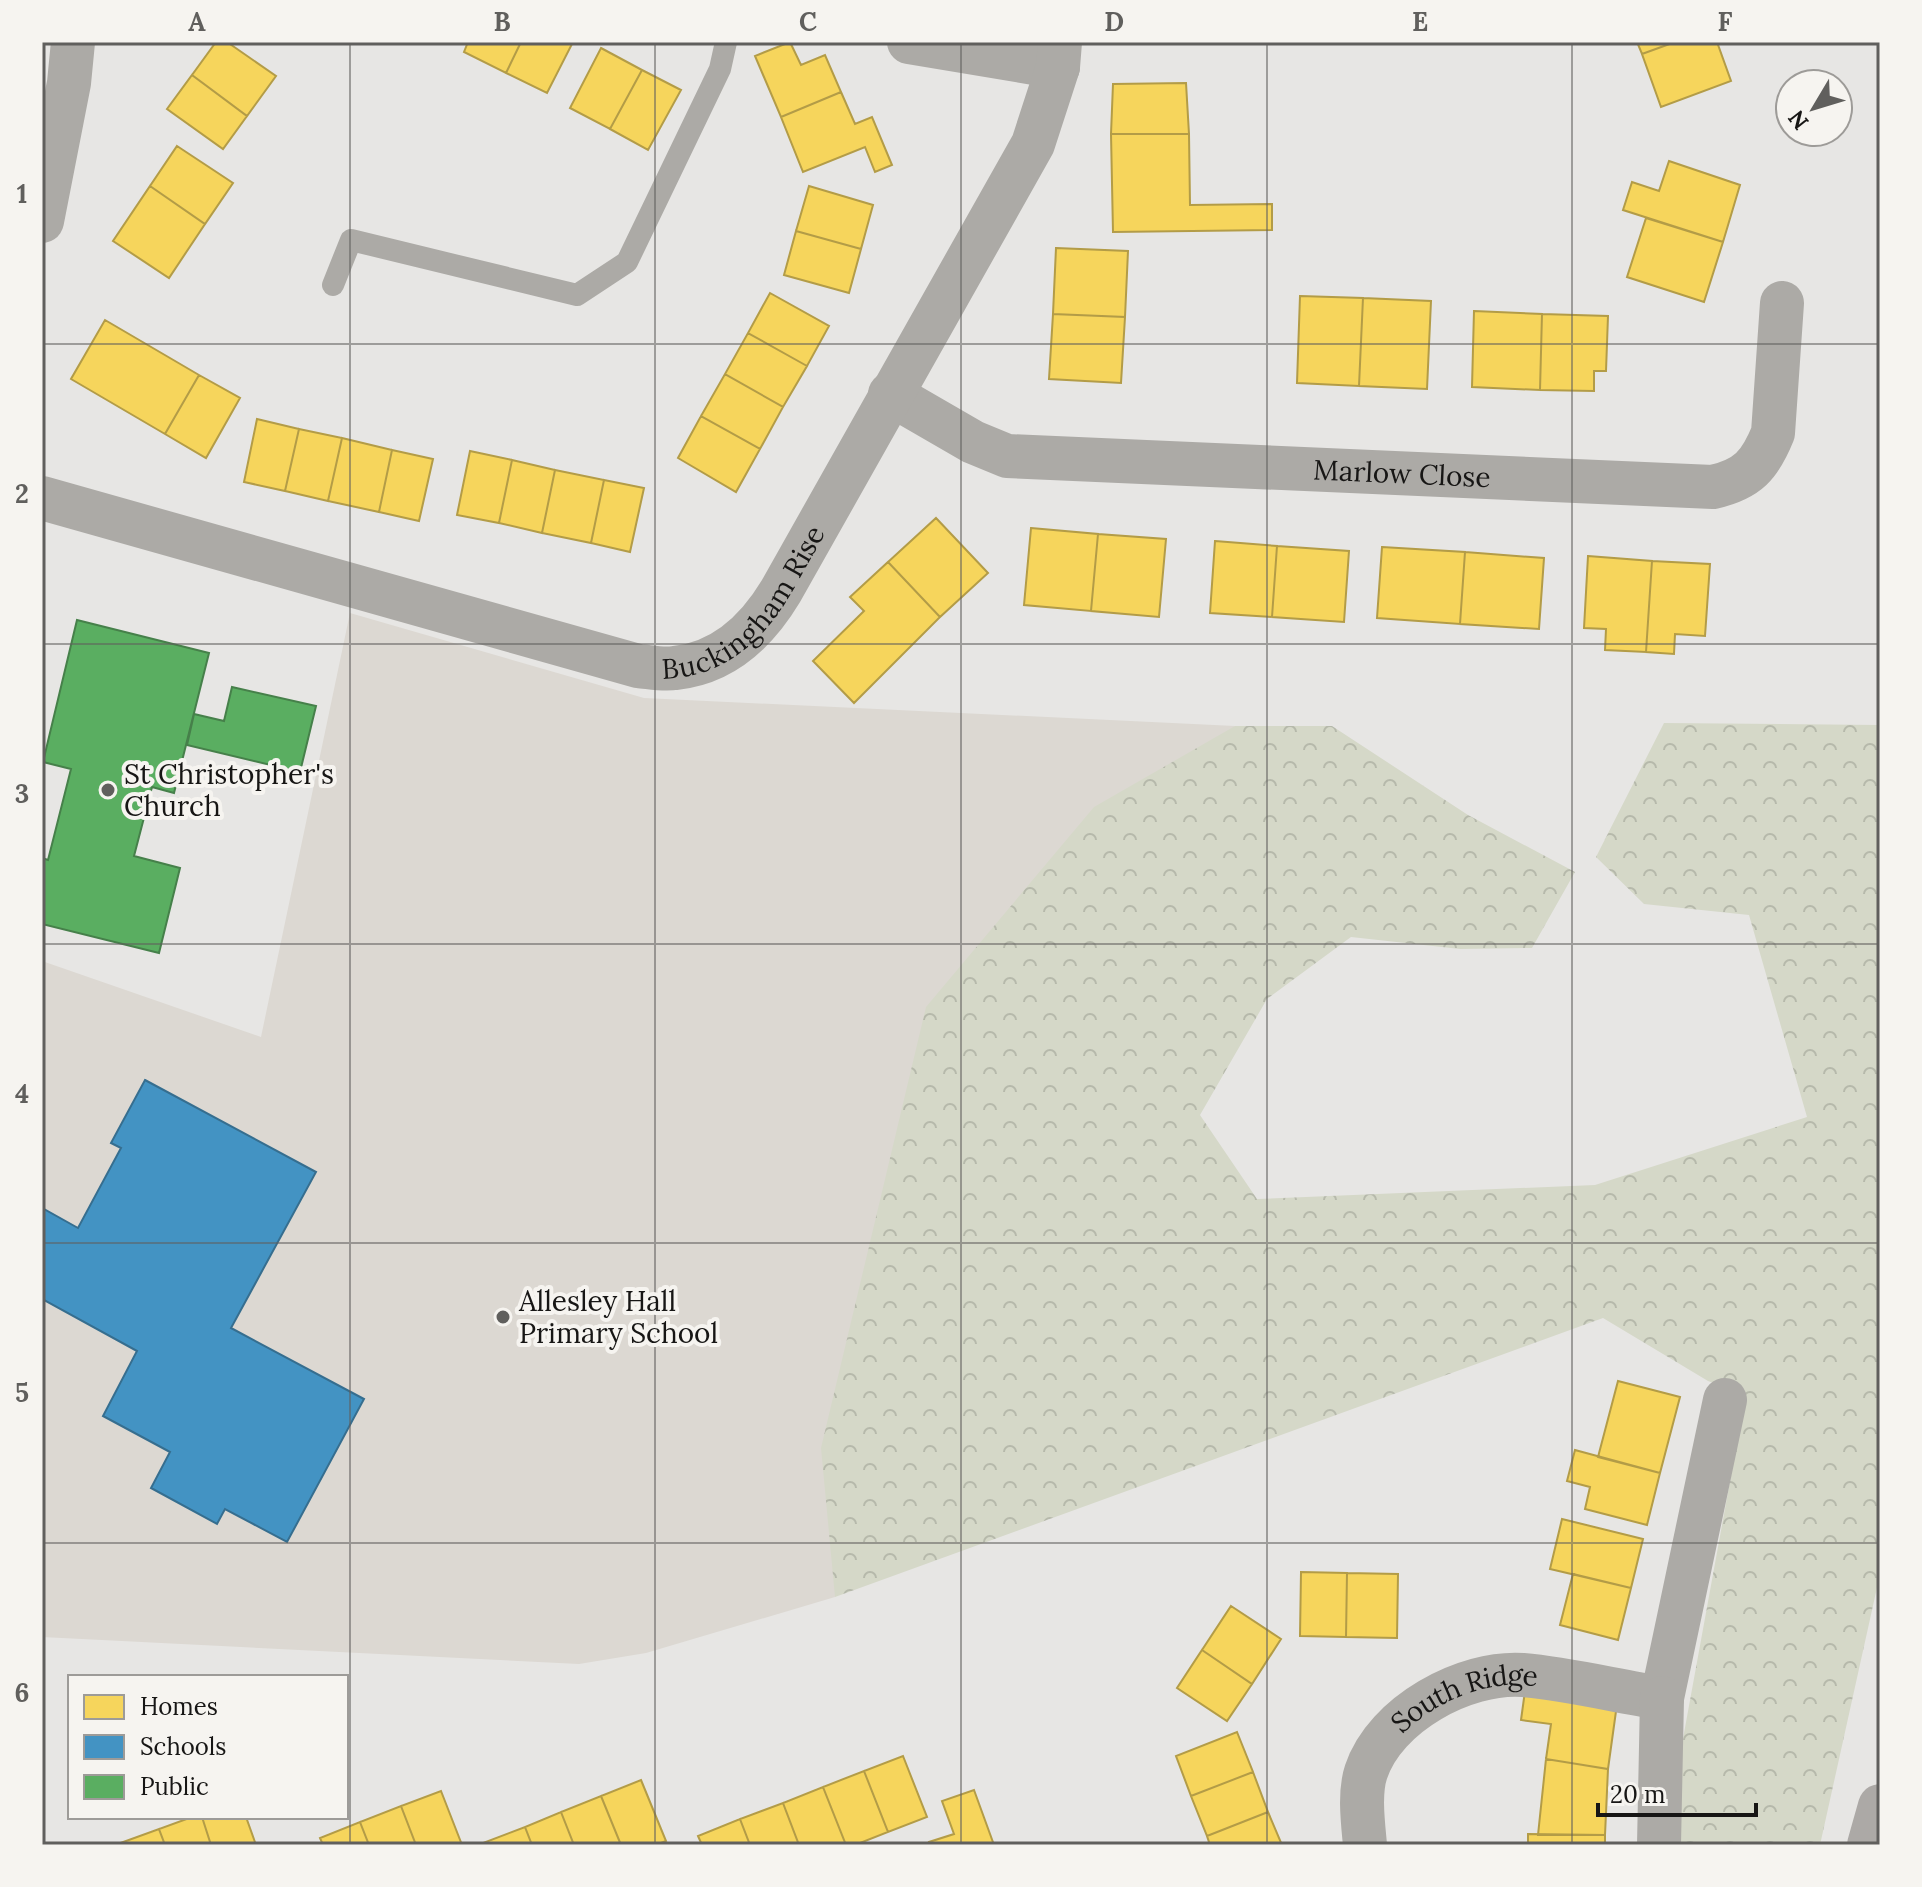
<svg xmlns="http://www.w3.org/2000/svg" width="1922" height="1887" font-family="Lora,serif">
	<defs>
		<pattern id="forest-crowns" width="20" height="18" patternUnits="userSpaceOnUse" patternTransform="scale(2)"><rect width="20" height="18" fill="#d5d8c8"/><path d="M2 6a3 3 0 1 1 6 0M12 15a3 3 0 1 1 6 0" fill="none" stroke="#b6b9ab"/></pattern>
	</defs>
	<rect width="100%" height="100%" fill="#e7e6e4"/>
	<path fill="#dcd8d2" d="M350 613 644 698 1235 726 835 1597 646 1653 579 1664 42 1637V961L261 1037Z"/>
	<path fill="url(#forest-crowns)" d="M1664 723 1880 725V1574L1820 1845H1676L1680 1755 1741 1421 1732 1390 1708 1381 1603 1318 835 1597 821 1448 926 1007 1094 807 1235 726H1332L1468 815 1575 872 1532 948 1460 949 1351 937 1267 999 1200 1115 1257 1199 1595 1185 1807 1117 1749 915 1644 904 1596 857Z"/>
	<path fill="#f6d55c" stroke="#b39c47" stroke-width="2" d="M216 42H227L276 76 247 116 192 75Z
		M468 42H521L506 73 464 52Z
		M521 42H573L547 93 506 73Z
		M790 42 801 65 825 55 841 92 781 117 755 56Z
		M1637 42H1675L1642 54Z
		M1675 42H1717L1731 81 1661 107 1642 54Z
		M601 48 642 70 610 129 570 108Z
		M642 70 681 90 648 150 610 129Z
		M192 75 247 116 223 149 167 109Z
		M1186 83 1189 134H1111L1113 84Z
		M841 92 855 124 872 117 892 165 875 172 865 147 803 172 781 117Z
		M1111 134H1189L1190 205 1272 204V230L1113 232Z
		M177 146 233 183 205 224 150 186Z
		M1669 161 1740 185 1723 242 1623 210 1632 182 1659 191Z
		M150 186 205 224 169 278 113 241Z
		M809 186 873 205 861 249 796 231Z
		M1646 218 1723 242 1704 302 1627 277Z
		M796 231 861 249 849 293 784 275Z
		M1056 248 1128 251 1125 317 1053 314Z
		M770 293 829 326 807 366 748 333Z
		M1300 296 1363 298 1359 386 1297 383Z
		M1363 298 1431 301 1427 389 1359 386Z
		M1474 311 1542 314 1540 390 1472 387Z
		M1053 314 1125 317 1121 383 1049 379Z
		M1542 314 1608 316 1606 371H1594V391L1540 390Z
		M105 320 199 375 165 434 71 379Z
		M748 333 807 366 783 407 725 374Z
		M725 374 783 407 760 449 701 416Z
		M199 375 240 398 206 458 165 434Z
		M701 416 760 449 736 492 678 458Z
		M257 419 299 429 285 491 244 482Z
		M299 429 342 438 328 501 285 491Z
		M342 438 392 450 379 512 328 501Z
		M392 450 433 459 419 521 379 512Z
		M470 451 512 460 499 523 457 515Z
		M512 460 555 470 542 533 499 523Z
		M555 470 604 480 591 543 542 533Z
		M604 480 644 488 630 552 591 543Z
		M936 518 988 573 940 617 888 562Z
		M1031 528 1098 534 1091 611 1024 605Z
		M1098 534 1166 539 1159 617 1091 611Z
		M1215 541 1277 546 1272 617 1210 613Z
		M1277 546 1349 551 1344 622 1272 617Z
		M1382 547 1465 552 1460 624 1377 618Z
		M1465 552 1544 558 1539 629 1460 624Z
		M1588 556 1652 561 1646 652 1605 650 1606 629 1584 628Z
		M1652 561 1710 564 1705 636 1675 634 1674 654 1646 652Z
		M888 562 940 617 854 703 813 661 864 611 850 597Z
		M1618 1381 1680 1397 1660 1473 1598 1457Z
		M1575 1450 1660 1473 1647 1525 1585 1509 1590 1487 1567 1481Z
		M1562 1519 1643 1539 1631 1588 1550 1569Z
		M1301 1572 1347 1573 1346 1637 1300 1636Z
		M1347 1573 1398 1574 1397 1638 1346 1637Z
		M1573 1574 1631 1588 1618 1640 1560 1625Z
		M1231 1606 1281 1639 1252 1684 1202 1650Z
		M1202 1650 1252 1684 1227 1721 1177 1688Z
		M1525 1691 1617 1704 1608 1769 1546 1759 1551 1724 1521 1720Z
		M1237 1732 1253 1772 1191 1796 1176 1756Z
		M903 1756 927 1817 888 1832 864 1771Z
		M1546 1759 1608 1769 1605 1835H1538Z
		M864 1771 888 1832 855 1845H846L823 1787Z
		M1253 1772 1268 1812 1207 1836 1191 1796Z
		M641 1780 666 1841 656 1845H621L601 1796Z
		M823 1787 846 1845H799L783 1803Z
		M974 1790 994 1845H930L929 1842 954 1834 942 1801Z
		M441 1791 462 1845H416L401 1806Z
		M601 1796 621 1845H574L561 1812Z
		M783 1803 799 1845H750L740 1819Z
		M401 1806 416 1845H369L360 1822Z
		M561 1812 574 1845H532L525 1827Z
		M1268 1812 1282 1845H1210L1207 1836Z
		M192 1817H202L211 1845H165L159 1829Z
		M202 1817H246L256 1845H211Z
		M740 1819 750 1845H702L698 1836Z
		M360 1822 369 1845H323L320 1838Z
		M525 1827 532 1845H484L483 1843Z
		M159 1829 165 1845H115Z
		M1528 1834 1605 1835V1845H1528Z"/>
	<path fill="#4393c3" stroke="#366e8f" stroke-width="2" d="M145 1080 316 1172 231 1328 364 1399 287 1542 225 1509 217 1524 151 1488 170 1452 103 1416 137 1351 42 1299V1208L78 1228 121 1148 111 1143Z"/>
	<path fill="#5aae61" stroke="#46804a" stroke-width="2" d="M77 620 209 653 174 793 152 787 134 856 180 868 159 953 42 924V858L48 860 71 769 43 762Z
		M232 687 316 706 300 772 187 745 194 714 224 721Z"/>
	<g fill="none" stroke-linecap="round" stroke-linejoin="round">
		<path stroke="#acaaa6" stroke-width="22" d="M333 285 351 240 577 295 627 262 720 69 726 42"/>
		<g stroke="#acaaa6" stroke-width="44">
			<path d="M909 42 1058 67"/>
			<path d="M42 221 69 83 73 42"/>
			<path id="s1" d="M890 394 973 442 1007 456 1713 487C1748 479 1760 465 1773 433L1782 303"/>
			<path id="s2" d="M42 498 638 666C650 667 663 670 675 668 724 663 757 631 781 591L1033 144 1058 67 1060 42"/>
			<path id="s3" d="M1365 1845C1363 1823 1359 1793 1366 1772 1385 1714 1465 1671 1523 1675 1569 1679 1616 1691 1662 1698L1725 1400"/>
			<path d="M1659 1845 1662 1698"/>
		</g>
		<path stroke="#aca9a6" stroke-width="44" d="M1869 1845 1880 1806"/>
	</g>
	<path fill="none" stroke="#605f5d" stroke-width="2" stroke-opacity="0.55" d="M350 42V1845M655 42V1845M961 42V1845M1267 42V1845M1572 42V1845M42 344H1880M42 644H1880M42 944H1880M42 1243H1880M42 1543H1880"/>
	<g fill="#605f5d" stroke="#f6f4f0" stroke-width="3">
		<circle cx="108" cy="790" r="8"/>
		<circle cx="503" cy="1317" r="8"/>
	</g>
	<g text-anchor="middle" stroke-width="8" stroke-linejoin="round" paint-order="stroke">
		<g font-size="28" fill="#171615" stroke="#f6f4f0">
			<text dy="10" stroke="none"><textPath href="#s1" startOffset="528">Marlow Close</textPath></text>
			<text dy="10" stroke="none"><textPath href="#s2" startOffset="754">Buckingham Rise</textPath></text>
			<text dy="10" stroke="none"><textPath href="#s3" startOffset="206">South Ridge</textPath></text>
		</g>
		<g font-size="28" fill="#171615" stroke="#f6f4f0" text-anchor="start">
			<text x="124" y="784">St Christopher's<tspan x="124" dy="32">Church</tspan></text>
			<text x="519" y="1311">Allesley Hall<tspan x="519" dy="32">Primary School</tspan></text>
		</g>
	</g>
	<rect width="1922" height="1887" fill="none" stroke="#f6f4f0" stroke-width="88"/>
	<rect x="68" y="1675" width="280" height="144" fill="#f6f4f0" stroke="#9d9b98" stroke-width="2"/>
	<rect x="84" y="1695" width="40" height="24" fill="#f6d55c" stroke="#9d9b98" stroke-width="2"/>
	<text x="140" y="1715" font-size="24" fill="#171615">Homes</text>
	<rect x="84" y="1735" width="40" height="24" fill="#4393c3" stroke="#9d9b98" stroke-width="2"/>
	<text x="140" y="1755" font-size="24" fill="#171615">Schools</text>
	<rect x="84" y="1775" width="40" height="24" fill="#5aae61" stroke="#9d9b98" stroke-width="2"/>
	<text x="140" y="1795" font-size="24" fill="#171615">Public</text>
	<g transform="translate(1814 108) rotate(232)"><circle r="38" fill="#f6f4f0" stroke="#9d9b98" stroke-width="2"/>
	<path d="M0-6L14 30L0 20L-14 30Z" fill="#605f5d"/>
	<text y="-12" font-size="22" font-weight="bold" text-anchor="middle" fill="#171615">N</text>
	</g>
	<path d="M1598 1803v12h158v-12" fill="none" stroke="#171615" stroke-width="4"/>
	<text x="1610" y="1803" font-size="24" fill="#171615" stroke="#f6f4f0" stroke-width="6" paint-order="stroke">20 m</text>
	<rect x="44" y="44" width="1834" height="1799" fill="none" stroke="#605f5d" stroke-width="3"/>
	<g font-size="26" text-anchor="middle" font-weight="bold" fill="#605f5d">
		<text x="197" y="31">A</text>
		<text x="502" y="31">B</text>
		<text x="808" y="31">C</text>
		<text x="1114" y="31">D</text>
		<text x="1420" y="31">E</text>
		<text x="1725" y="31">F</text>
		<text x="22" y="203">1</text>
		<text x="22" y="503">2</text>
		<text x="22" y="803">3</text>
		<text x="22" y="1103">4</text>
		<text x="22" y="1402">5</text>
		<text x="22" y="1702">6</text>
	</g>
</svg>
